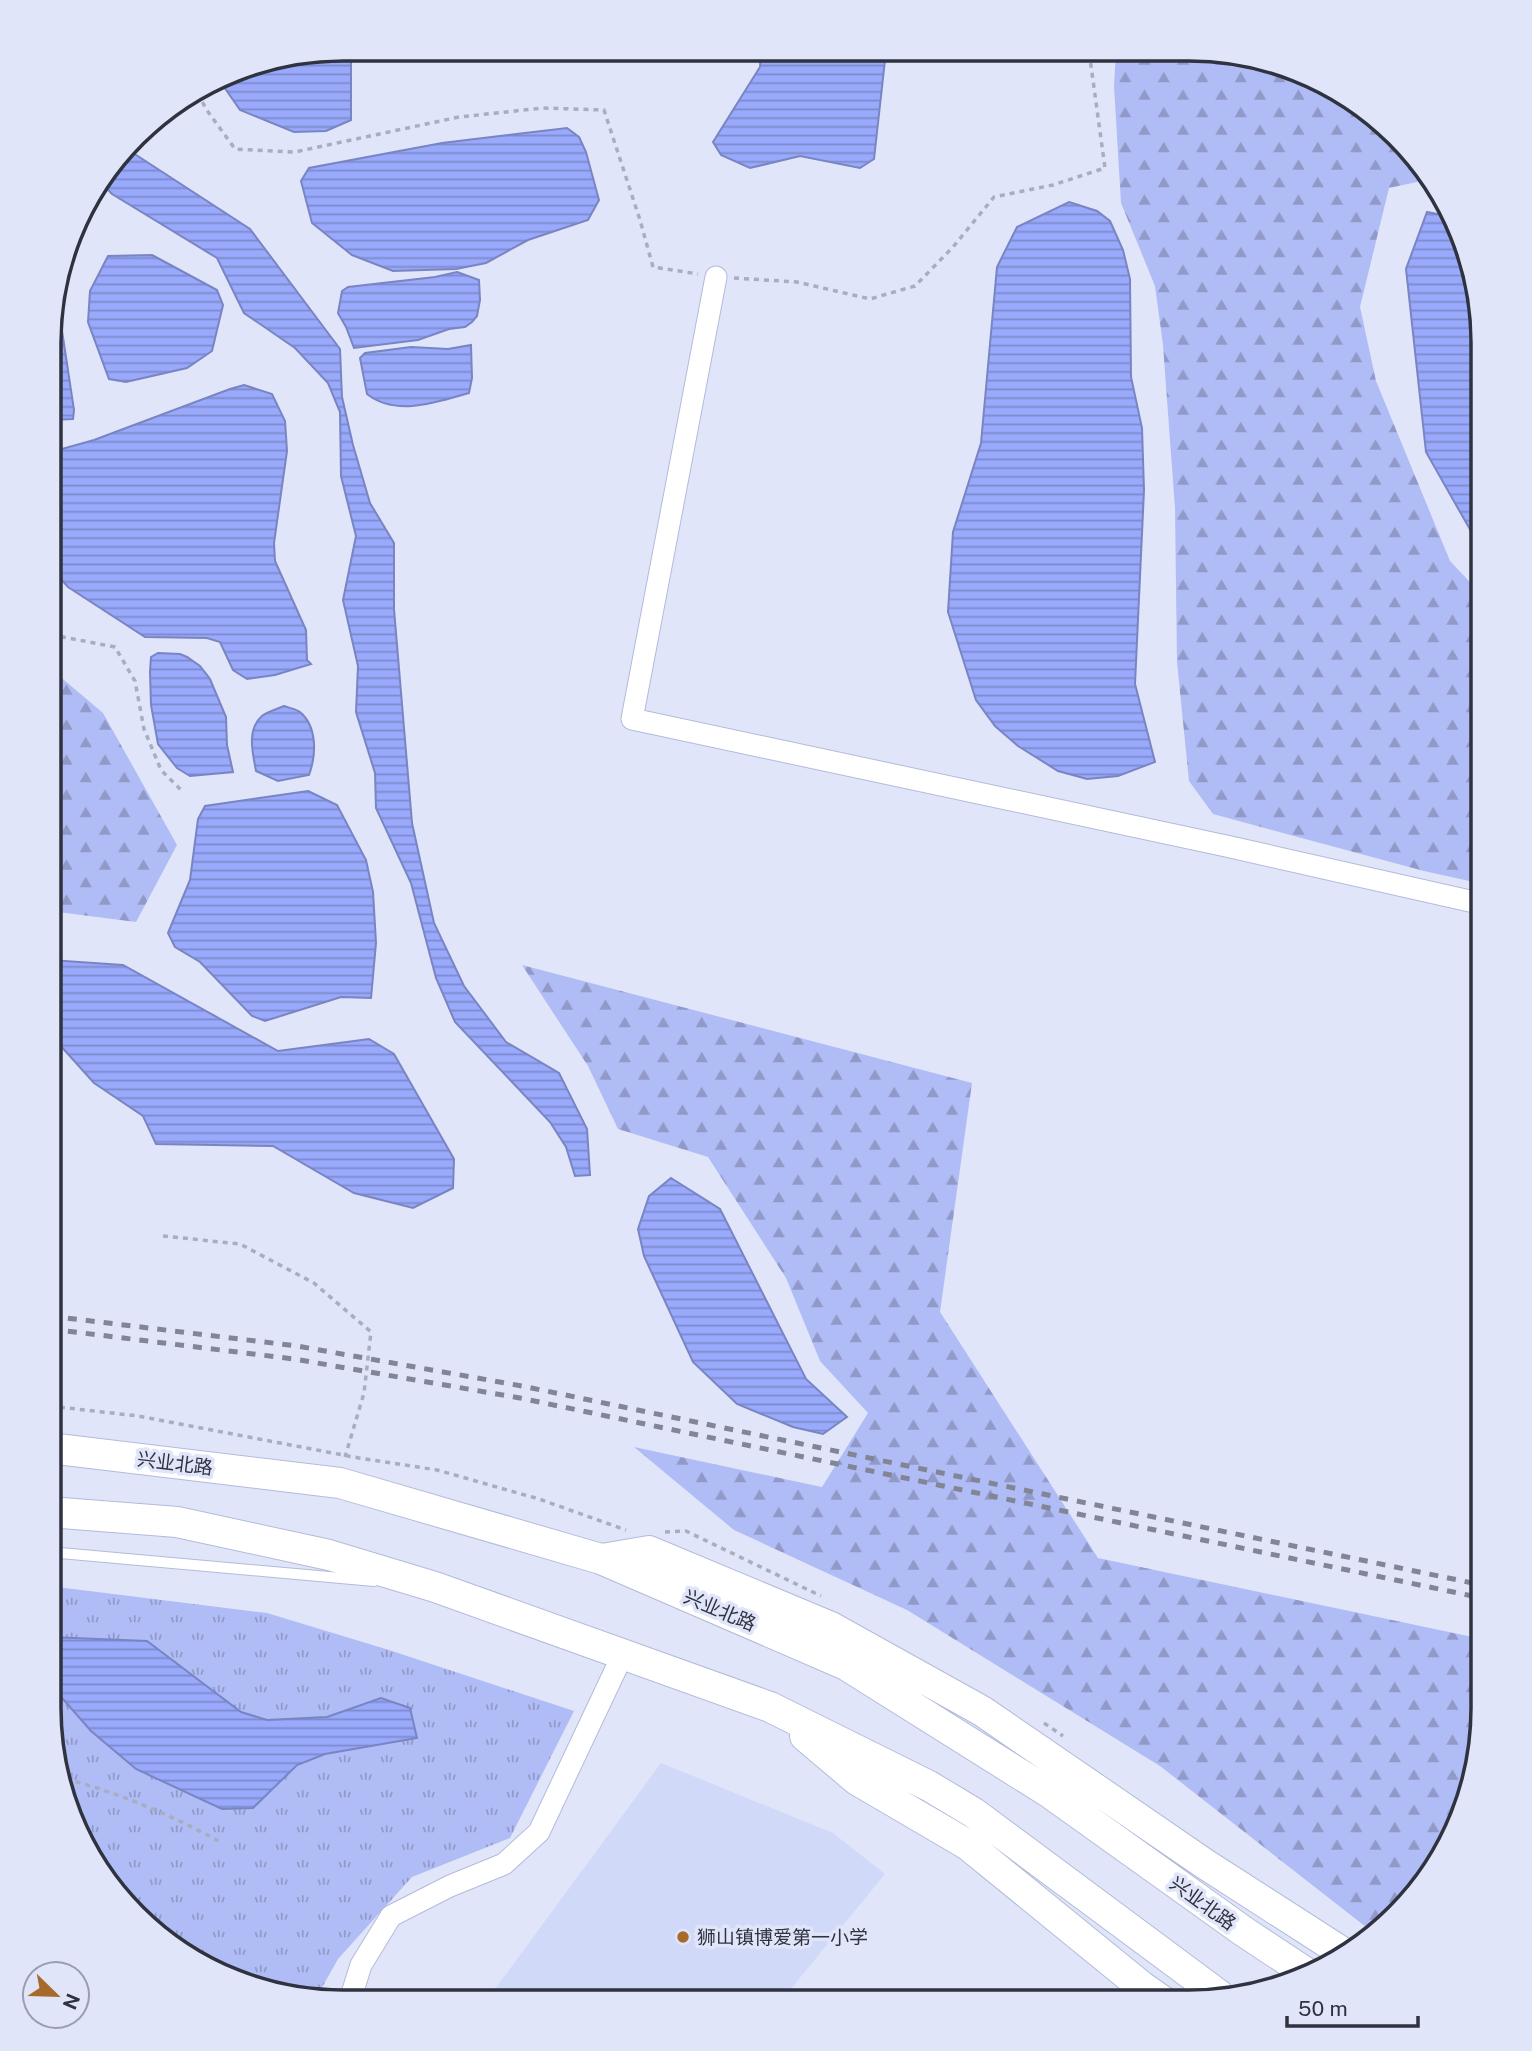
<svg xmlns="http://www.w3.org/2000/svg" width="1532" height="2051" font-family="'Public Sans','Noto Sans SC',sans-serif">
	<defs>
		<pattern id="grass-tufts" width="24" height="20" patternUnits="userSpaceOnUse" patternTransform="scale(1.75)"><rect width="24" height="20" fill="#b0bcf5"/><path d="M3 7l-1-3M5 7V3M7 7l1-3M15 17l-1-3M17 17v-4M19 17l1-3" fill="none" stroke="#9099c8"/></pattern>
		<pattern id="forest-firs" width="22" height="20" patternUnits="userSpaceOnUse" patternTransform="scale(1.75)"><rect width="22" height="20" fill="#b0bcf5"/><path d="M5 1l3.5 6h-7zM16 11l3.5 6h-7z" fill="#9099c8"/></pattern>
		<pattern id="water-rules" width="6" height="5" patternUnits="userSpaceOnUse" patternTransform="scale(1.75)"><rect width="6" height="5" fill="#99a9fb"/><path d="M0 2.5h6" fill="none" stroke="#7d8acd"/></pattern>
	</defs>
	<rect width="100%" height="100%" fill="#e0e5f9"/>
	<path fill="#d1d9f9" d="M661 1763 833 1833 885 1874 781 2001 487 2000Z"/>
	<path fill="url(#grass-tufts)" d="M49 1586 267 1613 389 1650 574 1711 510 1838 412 1877 338 1959 315 2000H305L179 1952 122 1902 80 1838 49 1708Z"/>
	<path fill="url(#forest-firs)" d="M1116 51 1228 52 1302 72 1368 110 1426 180 1389 188 1360 307 1376 381 1450 561 1483 596V884L1424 871 1213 814 1189 781 1177 662 1175 508 1163 345 1155 286 1121 203 1114 86Z
		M51 669 103 713 177 845 136 922 50 911Z
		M522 965 972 1083 940 1312 1098 1558 1482 1639V1727L1467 1803 1433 1872 1382 1929 1376 1934 1366 1927 1160 1766 907 1610 734 1530 634 1447 822 1487 868 1413 820 1361 786 1278 708 1157 618 1129 588 1066Z"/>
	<path fill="url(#water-rules)" stroke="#7985c3" stroke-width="2" d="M343 49H351V120L326 131 294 132 240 110 220 81 248 65Z
		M761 50 886 51 874 159 860 168 800 156 750 168 721 155 713 142 760 67Z
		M567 128 579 137 586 152 599 200 588 220 528 240 486 263 456 269 393 271 352 255 312 223 301 181 309 168 442 143Z
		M127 149 250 229 340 349 342 397 353 445 370 503 394 543V609L412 823 434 923 464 986 506 1042 559 1073 587 1129 590 1175 575 1176 566 1147 550 1122 455 1022 436 978 411 883 376 808 375 773 356 712 358 666 343 600 356 536 341 476 340 412 328 383 295 348 244 313 217 258 112 194 100 182Z
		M1069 202 1097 211 1110 221 1123 250 1130 279 1131 377 1142 428 1144 490 1135 684 1155 762 1118 776 1087 779 1058 771 1018 746 995 726 976 700 948 612 953 532 981 443 997 267 1017 227Z
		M1427 212 1454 217 1483 343V544L1472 533 1426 452 1406 269Z
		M152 255 217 290 223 305 212 351 187 368 126 382 109 379 88 322 90 291 108 256Z
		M457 272 479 280 480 300 477 316 472 322 465 327 449 329 418 340 354 348 346 327 338 313 342 291 348 287 435 277Z
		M56 291 74 410 73 419 51 420 52 304Z
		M471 345 472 378 469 393C437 402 396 417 367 394L360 358 365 353 411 347 448 349Z
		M244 385 272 394 285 421 287 451 274 543 275 561 306 630 307 660 311 664 275 675 247 679 233 670 220 642 207 638 145 637 68 587 51 568V452L94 440 230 389Z
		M158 653 180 654 187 657 200 666 210 679 226 717 227 745 233 772 190 776 177 768 158 744 151 705 150 672 151 657Z
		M284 706C289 708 296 709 300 712 318 727 316 756 309 775L278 781 256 771C253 754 246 730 262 716 268 711 278 709 284 706Z
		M308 791 337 805 366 860 373 892 376 943 371 998 341 997 265 1021 252 1016 200 962 175 947 168 933 190 880 198 819 205 806Z
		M50 960 123 965 278 1051 369 1039 394 1054 454 1159 453 1188 413 1208 354 1193 273 1146 156 1144 143 1116 94 1083 50 1034Z
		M671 1178 720 1209 806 1379 847 1417 823 1434 793 1427 737 1404 693 1362 644 1256 638 1229 649 1196Z
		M49 1637 147 1641 241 1712 267 1720 327 1717 381 1698 410 1708 417 1738 325 1754 297 1765 253 1808 222 1809 136 1769 91 1731 49 1683Z"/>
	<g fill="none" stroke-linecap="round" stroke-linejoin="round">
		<defs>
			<path id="lane" d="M49 1552 374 1581"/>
			<path id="street" d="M716 277 632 719 1226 846 1483 904
				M350 2000 361 1965 391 1916 450 1886 504 1864 539 1832 623 1654"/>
			<path id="secondary" d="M49 1448 340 1483 601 1559 846 1665 1050 1793 1243 1931 1308 1974
				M49 1512 177 1522 329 1555 435 1587 770 1707 929 1786 974 1813 1219 1995
				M602 1559 649 1551 831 1627 982 1711 1205 1864 1345 1954
				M805 1736 857 1780 968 1845 1141 1986 1164 2002"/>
		</defs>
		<use href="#lane" stroke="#b3bbdb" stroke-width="12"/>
		<use href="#street" stroke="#b3bbdb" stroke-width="23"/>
		<use href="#secondary" stroke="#b3bbdb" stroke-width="32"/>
		<path stroke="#a8adbf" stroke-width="3.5" stroke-dasharray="5 5" stroke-linecap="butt" d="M198 93 206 109 235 149 295 152 459 117 543 108 604 110 640 220 653 267 698 274
			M734 278 797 282 870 299 915 286 953 247 994 197 1053 185 1105 168 1089 51
			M51 638 63 637 115 647 135 681 144 729 161 770 183 792
			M163 1236 240 1244 314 1283 371 1332 364 1393 345 1457
			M50 1406 138 1416 359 1458 437 1470 539 1499 626 1530
			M665 1532 686 1531 821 1596
			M1044 1723 1063 1736
			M66 1779C119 1793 174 1816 222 1843"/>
		<use href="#lane" stroke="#fff" stroke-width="10"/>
		<use href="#street" stroke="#fff" stroke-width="21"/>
		<use href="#secondary" stroke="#fff" stroke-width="30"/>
		<path stroke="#818595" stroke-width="5" stroke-dasharray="9 9" stroke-linecap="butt" d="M50 1316 297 1346 522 1386 1482 1585
			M50 1329 294 1359 520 1398 1482 1598"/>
	</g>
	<circle fill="#a66b2c" stroke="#e0e5f9" stroke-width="2.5" cx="683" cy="1937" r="7"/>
	<g text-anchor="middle" stroke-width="7" stroke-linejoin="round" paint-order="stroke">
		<g font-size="19" fill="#2f323f" stroke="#e0e5f9">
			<text transform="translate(175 1463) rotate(7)" y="7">兴业北路</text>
			<text transform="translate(720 1610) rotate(23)" y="7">兴业北路</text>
			<text transform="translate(1203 1903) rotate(36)" y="7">兴业北路</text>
		</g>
		<g font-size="19" fill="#2f323f" stroke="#e0e5f9" text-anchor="start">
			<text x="697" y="1944">狮山镇博爱第一小学</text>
		</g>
	</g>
	<path d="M0 0H1532V2051H0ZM343 61H1189A282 282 0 0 1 1471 343V1708A282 282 0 0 1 1189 1990H343A282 282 0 0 1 61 1708V343A282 282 0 0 1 343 61Z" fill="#e0e5f9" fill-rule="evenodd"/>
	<path fill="none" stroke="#2f323f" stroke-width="3.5" d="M343 61H1189A282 282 0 0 1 1471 343V1708A282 282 0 0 1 1189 1990H343A282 282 0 0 1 61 1708V343A282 282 0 0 1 343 61Z"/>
	<g transform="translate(56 1995) rotate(113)"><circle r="33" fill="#e0e5f9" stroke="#999daf" stroke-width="2"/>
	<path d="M0-5L12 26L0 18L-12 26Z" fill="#a66b2c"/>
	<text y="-10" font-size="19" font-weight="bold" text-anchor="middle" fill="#2f323f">N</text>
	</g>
	<path d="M1287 2016v10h131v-10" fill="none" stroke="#2f323f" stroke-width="3.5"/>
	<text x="1298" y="2016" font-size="21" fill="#2f323f" stroke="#e0e5f9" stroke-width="5" paint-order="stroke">50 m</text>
</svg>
